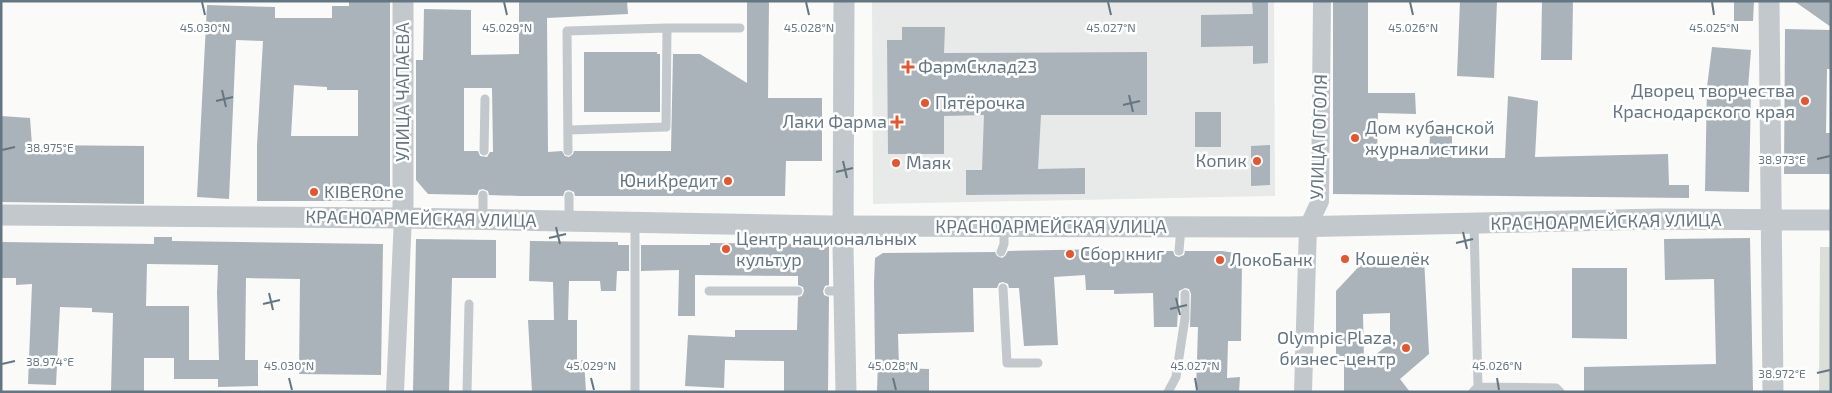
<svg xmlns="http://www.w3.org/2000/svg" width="1832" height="393" font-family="'Exo 2',sans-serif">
	<rect width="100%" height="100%" fill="#fafaf8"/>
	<path fill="#e8e9e9" d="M872 1H1274L1275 196 873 204Z"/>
	<path fill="#dadfd7" d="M1820 247H1831V392H1819Z"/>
	<path fill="#aab3b9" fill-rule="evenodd" d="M349 1H390V201H257V145L263 41 236 40 229 199 197 197 207 5 275 7V18H332V6H349ZM294 85 327 87V90H358V136H291Z
		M519 1H627L628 14 547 18 548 152 562 151 565 156 569 157 573 154 574 151H671L673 54H700L747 83V1H769L768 98H822V161H786L785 196H575L574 192 569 190 565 191 563 196H520L489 195 488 191 483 189 479 190 477 195 428 194 416 180V60H423L424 9 471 10V55L519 54ZM464 88H492L493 152H490L487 157 480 156 478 151H464Z
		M1252 1H1268V63L1253 64V46L1201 47V15L1253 14Z
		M1333 1H1368V93H1415L1416 114 1378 113 1377 159H1429L1430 135 1452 136V158H1505L1508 96 1538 101 1535 157 1668 154 1669 185H1689V198L1333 194Z
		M1460 1H1497L1494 78 1457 76Z
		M1542 1H1573L1572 60H1541Z
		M1734 1H1754L1753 21H1734Z
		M1794 1H1831V27Z
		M902 27H945L944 53 1147 52V115H1041L1038 169 1085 168V194L966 195V170H982L984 115 944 116V154H888L887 40H902Z
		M1785 29 1831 30V69H1827L1826 133H1831V174H1784Z
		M1712 47 1751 50 1748 88H1751L1749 192 1705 191 1707 87Z
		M584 52H657V54H660V112H584Z
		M1195 112H1221V147H1195Z
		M1 116 30 118 32 145 144 146V204L1 202Z
		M1270 145V185L1251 186V146Z
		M154 237H172V241L383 244 381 375 299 374 300 279 246 278 245 360H258V386L218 387V379H174V358H144V392H111L113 313 92 312V308L60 307 56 385 28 384 32 284 16 285V278H1V242L154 244ZM147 264 218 265 217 293 219 360H189V306H146Z
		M1750 238 1753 392H1584V367L1716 364 1714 279 1665 280 1664 239Z
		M416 239 496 240V278H452L449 392H413Z
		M530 241 618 242V245H629V271H617L616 291H601L600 281H569L568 320H577V361L584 360 586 392H532L528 320H554L553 282 529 281Z
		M710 243 829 244V285L825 286 823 291 824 295 829 297 828 392H784V361L725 360 724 388 685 386 688 335 735 337V330H797L798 297 802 296 804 291 803 287 798 285V276L695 275V316H678L679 270 641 271V245H710Z
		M1109 249V251H1173L1175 256 1179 257 1184 255 1185 251H1222L1235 253 1242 260 1241 341H1228L1227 378 1240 377 1239 392H1196L1198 327H1190L1191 294 1189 289 1185 288 1179 291 1177 327H1154L1153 293 1114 294V290H1086L1085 275 1054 277 1058 345 1024 346 1019 288H1009L1008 284 1003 282 999 283 997 288H973L974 332 898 334 899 368 929 369V392H877L878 360H875L874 283 875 258 883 253 995 252 997 256 1002 258 1005 256 1008 251Z
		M1424 258 1429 354 1400 379 1410 392H1344V356H1336V291L1366 259ZM1390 313V343L1364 364 1363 314Z
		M1572 268H1627V339L1572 338Z"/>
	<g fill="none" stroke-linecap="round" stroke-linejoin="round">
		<path stroke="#c3c8cc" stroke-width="9" d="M667 28H740
			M568 130 666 127 667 28 567 31 568 151
			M484 151 485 99
			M569 196V220
			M483 219V195
			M635 223V392
			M1179 251 1181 227
			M1001 252 1004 244V226
			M1003 288 1007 363H1038
			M709 291H798
			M829 291H844
			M1478 387 1556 388 1560 392
			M467 392 469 304
			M1168 392 1176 377 1185 318V294
			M1473 392 1478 387 1474 224"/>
		<path stroke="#c3c8cc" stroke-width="18" d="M395 392 403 218
			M1303 392 1308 227 1320 201 1322 1"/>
		<path stroke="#c3c8cc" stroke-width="21" d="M844 1 843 247 846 392
			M1769 1 1773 392
			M1 215 403 218 832 226 1290 227 1659 219 1831 220
			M403 218V1"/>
	</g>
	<path fill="none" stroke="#657683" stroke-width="2" d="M202 2 205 15M504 2 507 15M806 2 809 15M1108 2 1111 15M1410 2 1413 15M1712 2 1714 15M222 90 226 107M1129 95 1133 112M216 101 233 97M1123 105 1140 101M2 150 15 147M1817 159 1830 156M843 161 847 178M836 172 853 168M556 227 560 244M1463 232 1467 249M549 238 566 234M1456 243 1473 239M269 293 273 310M1176 298 1180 315M263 304 280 300M1170 309 1187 305M2 364 15 361M1817 373 1830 370M289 378 292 390M591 378 594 390M893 378 896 390M1195 378 1197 390M1497 378 1499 390"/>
	<g fill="#e4572e" stroke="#fff" stroke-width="2">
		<path d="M905.5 59.5h5v5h5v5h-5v5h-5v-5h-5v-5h5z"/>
		<circle cx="1805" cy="101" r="5"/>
		<circle cx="925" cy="103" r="5"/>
		<path d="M894.5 114.5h5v5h5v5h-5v5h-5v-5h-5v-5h5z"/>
		<circle cx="1355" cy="138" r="5"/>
		<circle cx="1257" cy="161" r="5"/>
		<circle cx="896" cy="163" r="5"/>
		<circle cx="728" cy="181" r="5"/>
		<circle cx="314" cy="192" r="5"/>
		<circle cx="726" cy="249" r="5"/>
		<circle cx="1070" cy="254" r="5"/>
		<circle cx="1345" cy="259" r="5"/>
		<circle cx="1220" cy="260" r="5"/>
		<circle cx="1406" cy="348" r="5"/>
	</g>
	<g text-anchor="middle" stroke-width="5" stroke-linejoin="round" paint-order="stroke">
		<g font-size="18" fill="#657683" stroke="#fff" text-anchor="start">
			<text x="918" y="73">ФармСклад23</text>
			<text x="1795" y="97" text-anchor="end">Дворец творчества<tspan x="1795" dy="21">Краснодарского края</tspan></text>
			<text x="935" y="109">Пятёрочка</text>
			<text x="887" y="128" text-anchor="end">Лаки Фарма</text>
			<text x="1365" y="134">Дом кубанской<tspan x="1365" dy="21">журналистики</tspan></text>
			<text x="1247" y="167" text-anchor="end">Копик</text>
			<text x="906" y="169">Маяк</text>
			<text x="718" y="187" text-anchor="end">ЮниКредит</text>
			<text x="324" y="198">KIBEROne</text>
			<text x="736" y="245">Центр национальных<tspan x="736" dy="21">культур</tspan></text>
			<text x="1080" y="260">Сбор книг</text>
			<text x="1355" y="265">Кошелёк</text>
			<text x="1230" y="266">ЛокоБанк</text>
			<text x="1396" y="344" text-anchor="end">Olympic Plaza,<tspan x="1396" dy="21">бизнес-центр</tspan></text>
		</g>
		<g font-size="18" fill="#657683" stroke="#fff">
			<text transform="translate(403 92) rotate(-90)" y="6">УЛИЦА ЧАПАЕВА</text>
			<text transform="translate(1319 137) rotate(-88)" y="6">УЛИЦА ГОГОЛЯ</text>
			<text transform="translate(421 219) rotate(1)" y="6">КРАСНОАРМЕЙСКАЯ УЛИЦА</text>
			<text transform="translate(1606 222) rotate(-1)" y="6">КРАСНОАРМЕЙСКАЯ УЛИЦА</text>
			<text x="1051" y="233">КРАСНОАРМЕЙСКАЯ УЛИЦА</text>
		</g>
	</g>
	<g font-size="12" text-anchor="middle" fill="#657683" stroke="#fff" stroke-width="5" stroke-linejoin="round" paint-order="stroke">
		<text x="205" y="32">45.030°N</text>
		<text x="507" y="32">45.029°N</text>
		<text x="809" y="32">45.028°N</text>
		<text x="1111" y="32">45.027°N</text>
		<text x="1413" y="32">45.026°N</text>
		<text x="1714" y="32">45.025°N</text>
		<text x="50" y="152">38.975°E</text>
		<text x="1782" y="164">38.973°E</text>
		<text x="50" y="366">38.974°E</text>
		<text x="289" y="370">45.030°N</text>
		<text x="591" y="370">45.029°N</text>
		<text x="893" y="370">45.028°N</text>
		<text x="1195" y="370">45.027°N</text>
		<text x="1497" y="370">45.026°N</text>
		<text x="1782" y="378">38.972°E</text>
	</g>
	<rect width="1832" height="393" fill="none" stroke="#657683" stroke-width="5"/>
</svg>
